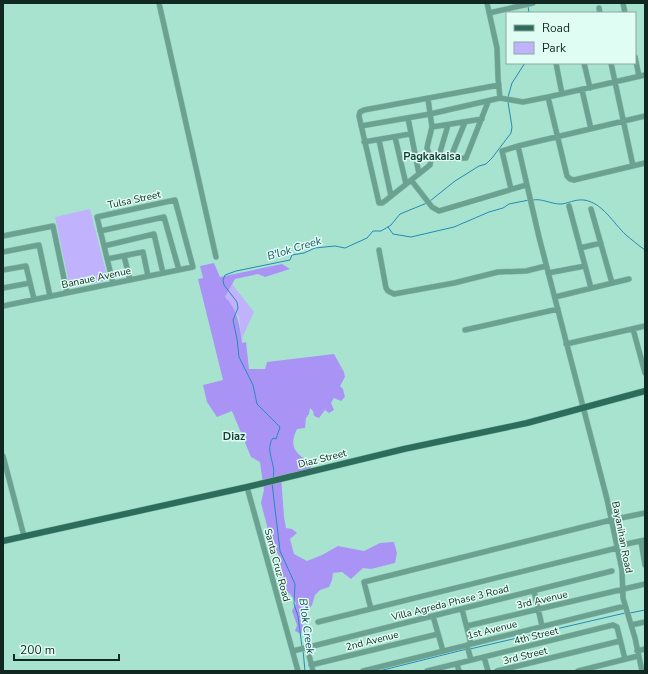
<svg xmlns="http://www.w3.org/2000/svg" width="648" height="674" font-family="'Nunito Sans',sans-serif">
	<rect width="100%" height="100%" fill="#a8e3d0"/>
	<path fill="#c0b2fd" d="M90 209 108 280 70 288 55 217Z
		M232 284 254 312 243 336 242 343 239 317 225 297Z"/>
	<path fill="#a994f6" d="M214 263 220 277 282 264 290 269 265 277 258 274 235 279 225 297C238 310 240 326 242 343L246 342 249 369H265L267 362 334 354 344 372 345 377 340 386 343 389 345 397 341 401 334 398 331 403 334 410 329 413 325 410 319 418 314 416 313 411 310 408 309 414 306 418 305 428 297 429C288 447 296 455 313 463L310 469 281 476 284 517 286 528 292 529 297 533 290 539 294 554 307 561 322 555 338 546 364 551 380 543 394 542 397 553 395 563 371 569 363 568 351 579 342 572 333 573 332 580 329 587 320 590 315 595 312 605 306 613 301 634 295 631 297 625 292 611 296 603 291 595 284 589 287 584 280 575V558L271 541 261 503 264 490 260 462 251 457 232 411 217 417 207 402 203 385 223 380 198 279 203 278 200 266Z"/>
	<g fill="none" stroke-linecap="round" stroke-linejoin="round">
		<path stroke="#238bb7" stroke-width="1" d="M528 6 529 13
			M508 97 512 83 525 63
			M533 200C541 198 551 204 560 204 568 204 574 199 584 200 603 203 613 223 626 235 632 240 638 245 645 250
			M430 201 455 181 479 166 486 164 492 158 511 133 512 127 508 102
			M388 227 393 234 411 237 454 227 489 212 503 208 509 204 529 200
			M273 478C277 464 264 451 273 438L276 439 280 427 257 404 253 385 239 357 237 339 233 320 238 308 237 302 224 285 223 280 225 275 236 271 290 260 292 255 304 253 315 248 335 246 345 248 367 238 373 231H381L388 227 391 225 400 214 427 203
			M272 483 280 551 295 584 294 604 298 616 302 647
			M630 613 645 610
			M470 649 625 613
			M303 650 305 671
			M379 671 467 649"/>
		<defs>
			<path id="minor" d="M159 3 216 257
				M487 3 497 48 498 78 500 98
				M623 3 625 13
				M599 8 600 13
				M489 13 533 3
				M635 57 639 76
				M556 63 562 94
				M584 63 590 88
				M611 63 633 166
				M582 90 591 129
				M548 97 567 176 570 179 574 180 645 163
				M428 99 432 127 428 143 427 148 431 159 430 165 385 201 382 203H379L359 116 360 112 364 110 499 85
				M408 118 419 174
				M361 126 430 114 500 98 523 102 548 97 645 75
				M432 127 482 119
				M395 137 406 184
				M379 140 391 196
				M364 142 410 134
				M518 146 539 237 607 499 622 570 623 598 635 638 642 671
				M431 159 466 158 488 102
				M438 159 448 125
				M450 159 465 122
				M411 180 432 207 439 211 526 185
				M511 189 502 151 518 146 645 116
				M569 206 591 288
				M591 209 612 283
				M100 231 164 217 179 270
				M3 236 53 226 67 293
				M104 246 154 234 163 273
				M580 248 601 243
				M379 250 386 288 388 291 394 294 454 283 498 272 526 271 546 266
				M3 252 39 245 50 296
				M124 256 130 280
				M107 259 143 252 148 276
				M3 270 26 266 34 299
				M548 273 585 266
				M3 288 30 283
				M555 297 629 279
				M3 306C66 293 130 280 193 267L175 200 97 217 113 283
				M633 329 645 373
				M465 330 558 309
				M566 344 645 326
				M3 456 24 536
				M247 487 298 671
				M641 541 645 565
				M617 546 645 540
				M534 591 542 626
				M371 609 364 582 611 520 645 513
				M462 609 471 644
				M433 616 443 651
				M318 622 617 548
				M631 625 645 622
				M467 626 645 584
				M467 645 471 660
				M307 647 313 671
				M293 651 612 571
				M637 651 645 649
				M484 657 488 671
				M457 664 459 671
				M311 665 438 634
				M363 671 625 606
				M427 671 613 625 617 627 625 659
				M497 671 620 641
				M578 671 638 656"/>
			<path id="major" d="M3 541 247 487 404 449 527 423 645 391"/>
		</defs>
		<use href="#minor" stroke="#8abead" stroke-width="6"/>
		<use href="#major" stroke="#8abead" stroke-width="7"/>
		<use href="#minor" stroke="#6ba190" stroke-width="5"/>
		<use href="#major" stroke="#2c6c5a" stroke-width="6"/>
	</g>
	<g text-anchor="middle" stroke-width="3" stroke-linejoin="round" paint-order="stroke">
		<g font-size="10" fill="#102821" stroke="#e0fdf3">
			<text transform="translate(134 199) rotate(-12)" y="4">Tulsa Street</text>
			<text transform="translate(96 277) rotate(-12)" y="4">Banaue Avenue</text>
			<text transform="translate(322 458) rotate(-14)" y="4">Diaz Street</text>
			<text transform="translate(623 537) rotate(79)" y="4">Bayanihan Road</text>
			<text transform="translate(278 565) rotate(75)" y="4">Santa Cruz Road</text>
			<text transform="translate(542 599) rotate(-13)" y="4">3rd Avenue</text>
			<text transform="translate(450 602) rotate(-14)" y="4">Villa Agreda Phase 3 Road</text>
			<text transform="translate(492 629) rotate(-14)" y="4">1st Avenue</text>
			<text transform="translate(536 635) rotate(-14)" y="4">4th Street</text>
			<text transform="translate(372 640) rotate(-14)" y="4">2nd Avenue</text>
			<text transform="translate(525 655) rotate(-14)" y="4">3rd Street</text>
		</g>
		<g font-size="11" font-weight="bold" fill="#123f33" stroke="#e0fdf3">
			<text x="432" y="160">Pagkakaisa</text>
			<text x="234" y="440">Diaz</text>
		</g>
		<g font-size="11" font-style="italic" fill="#1a4f67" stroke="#e0fdf3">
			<text transform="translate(294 248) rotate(-17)" y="4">B'lok Creek</text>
			<text transform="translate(307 626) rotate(82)" y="4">B'lok Creek</text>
		</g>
	</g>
	<rect width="648" height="674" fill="none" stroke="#102821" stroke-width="8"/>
	<rect x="506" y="12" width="130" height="52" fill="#e0fdf3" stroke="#8da89f"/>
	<rect x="514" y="25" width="20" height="6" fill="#2c6c5a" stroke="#8da89f"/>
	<text x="542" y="32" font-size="12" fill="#102821">Road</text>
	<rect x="514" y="42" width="20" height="12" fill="#c0b2fd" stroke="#8da89f"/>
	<text x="542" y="52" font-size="12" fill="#102821">Park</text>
	<path d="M14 654v6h105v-6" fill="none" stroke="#102821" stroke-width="2"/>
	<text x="20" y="654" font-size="12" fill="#102821" stroke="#e0fdf3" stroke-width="3" paint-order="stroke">200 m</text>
</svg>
